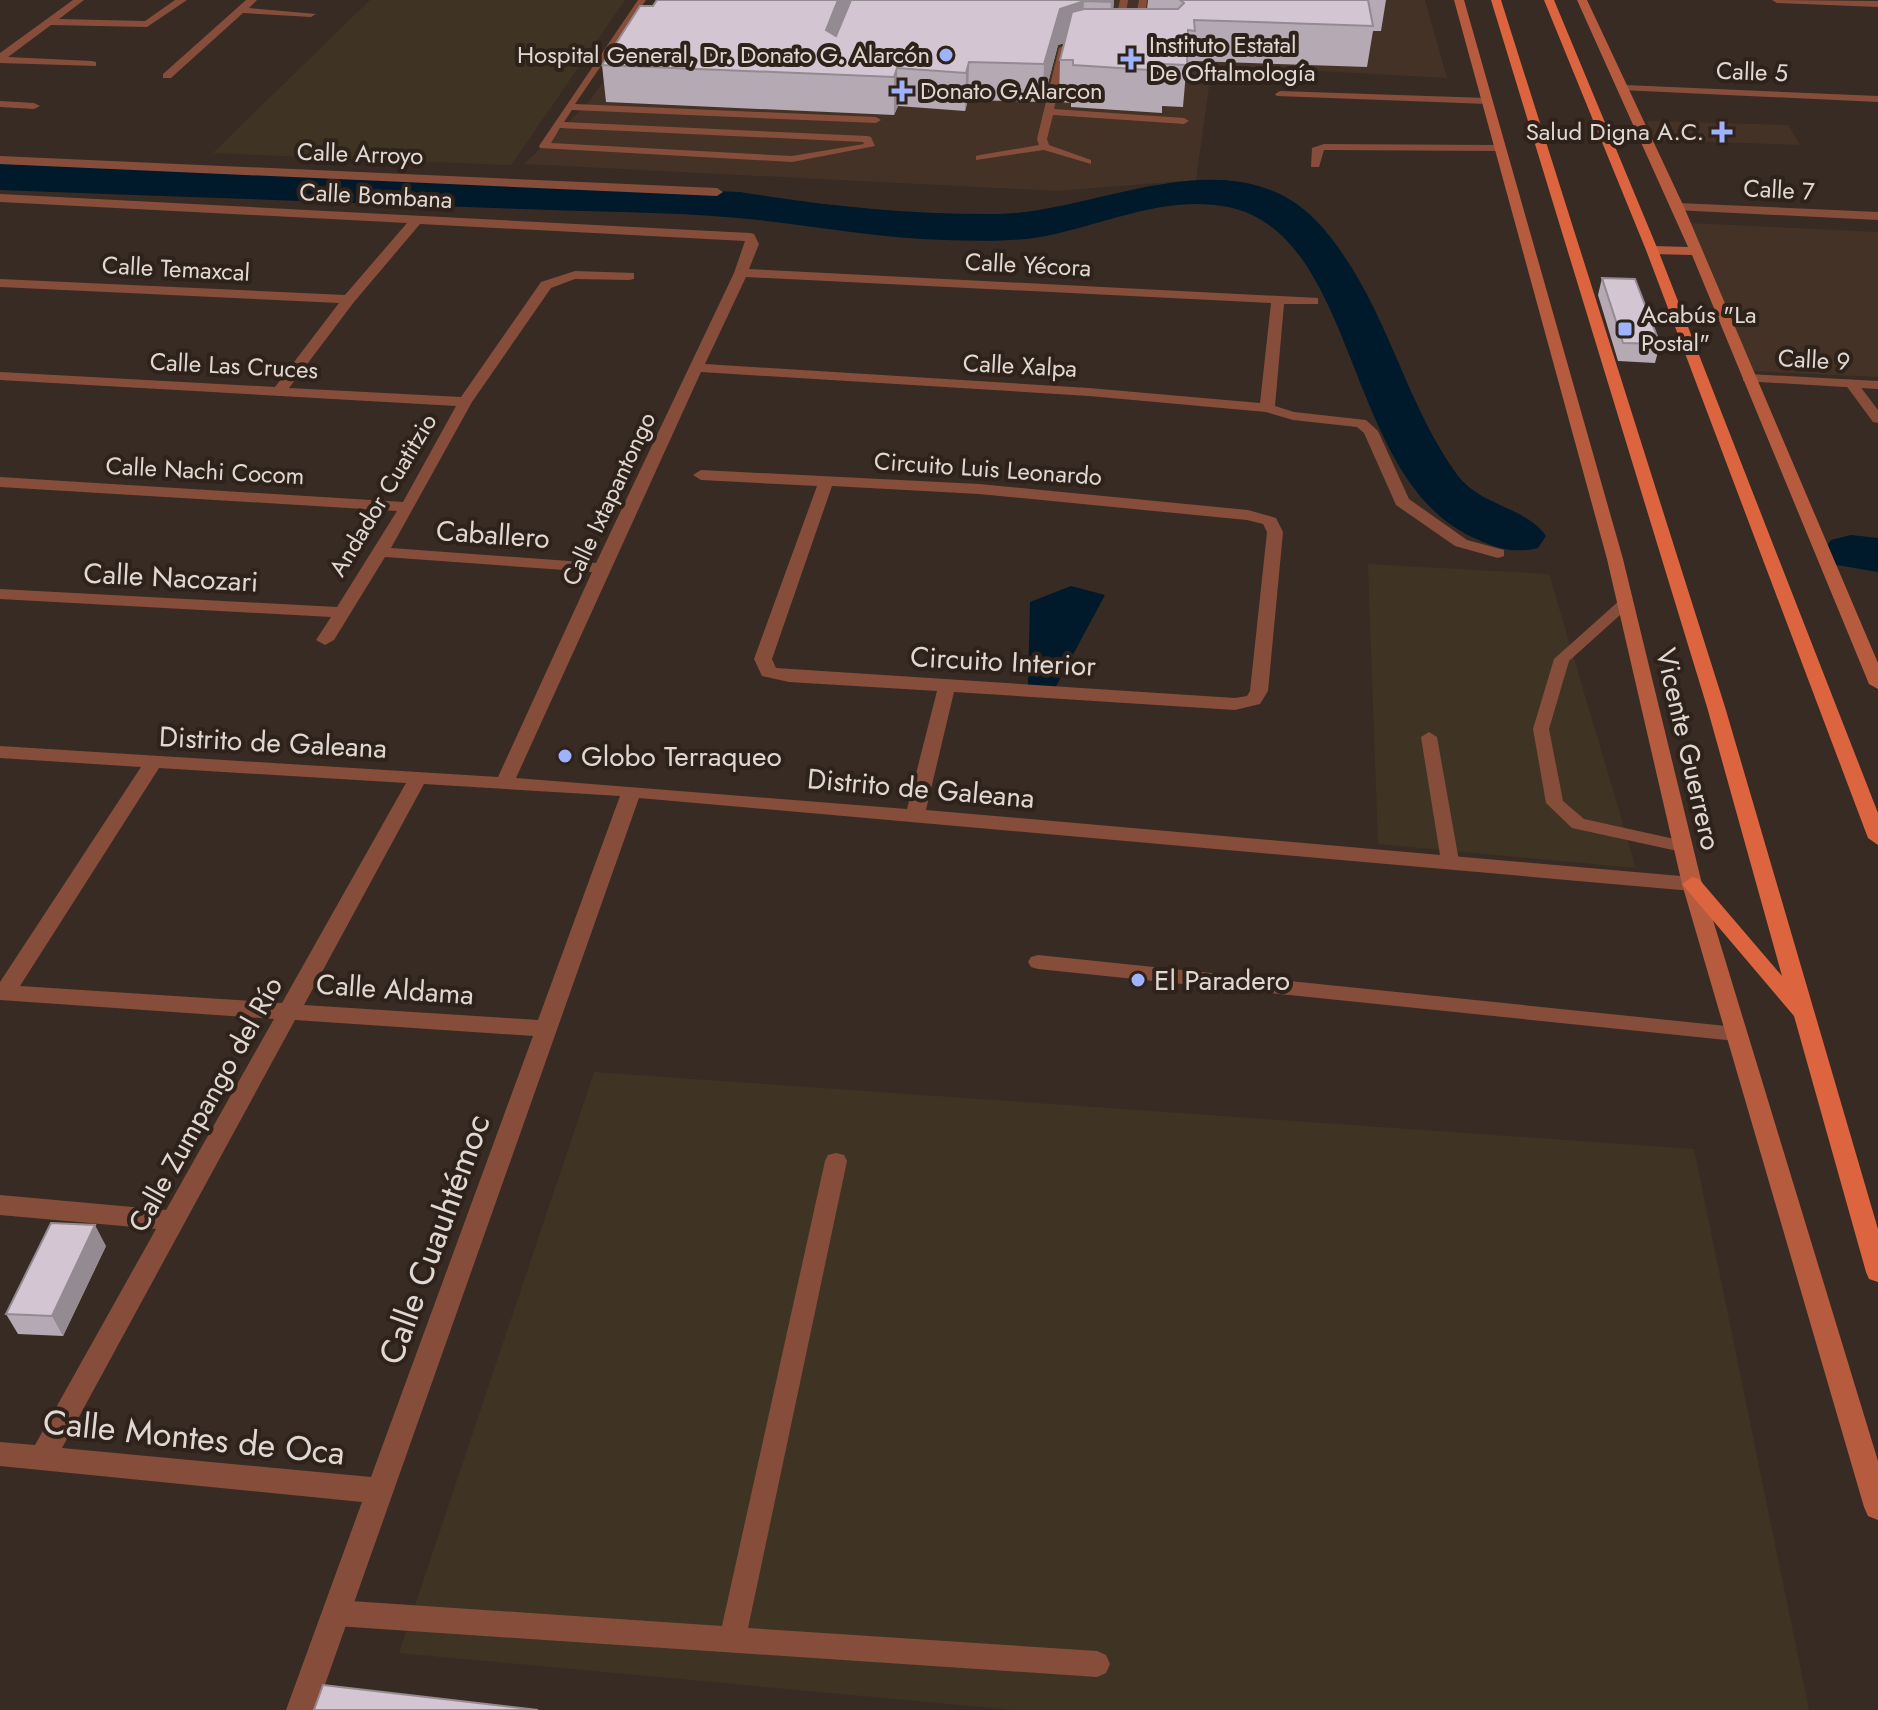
<svg xmlns="http://www.w3.org/2000/svg" width="1878" height="1710" font-family="Jost,sans-serif">
	<rect width="100%" height="100%" fill="#382b23"/>
	<path fill="#3f3424" d="M370 0H625L511 165 213 153Z
		M1368 564 1549 574 1636 868 1378 844Z
		M594 1072 1694 1149 1809 1710H1014L399 1653Z"/>
	<path fill="#443226" d="M662 0H1425L1447 78 1212 65 1196 180 1057 191 524 164 587 104Z
		M1647 121 1788 125 1800 145 1654 140Z
		M1689 223 1878 232V377L1749 371Z"/>
	<path fill="#00192b" d="M1071 586 1105 595 1054 690 1028 685 1030 602Z"/>
	<g fill="none" stroke-linecap="round" stroke-linejoin="round">
		<path fill="#00192b" fill-rule="evenodd" d="M0 164 740 192C826 206 912 215 999 214 1101 212 1237 130 1322 227 1387 302 1402 399 1458 476 1481 506 1526 507 1546 536L1538 548C1513 554 1495 548 1472 537 1343 477 1360 234 1228 207 1164 194 1102 226 1040 237 1009 242 976 241 945 240 875 238 807 224 738 218 657 211 576 212 495 208 330 202 165 196 0 190Z
			M1851 535 1878 538V572L1831 564 1822 552 1831 540Z"/>
		<path fill="#874d3b" fill-rule="evenodd" d="M638 0H646L575 104 876 117 881 120 876 123 572 110 564 122 867 136 871 137 875 146 792 162 540 148 539 146ZM560 128 863 142 864 144 792 156 551 143Z
			M1120 0H1128L1123 33 1118 36 1113 33Z
			M1139 0H1147L1143 33 1138 36 1133 33Z
			M1071 42 1076 45 1068 50 1054 109 1184 118 1189 121 1184 124 1053 115 1047 139 1049 145 1091 160V164L1044 150 976 160V156L980 155 1039 145 1037 139 1059 48Z
			M1280 91 1487 98 1492 101 1487 104 1277 96 1275 94Z
			M1324 144 1500 145 1505 148 1500 151 1324 150 1319 167H1311L1312 148Z
			M1851 380 1856 381 1878 410V423L1873 422 1845 384Z
			M1625 598 1630 600V606L1569 661 1549 729 1563 801 1584 819 1688 842 1691 846 1688 850 1682 852 1572 828 1546 803 1533 729 1554 659 1620 600Z
			M1429 732 1437 737 1459 861 1450 867 1441 861 1421 737Z
			M1038 955 1736 1027 1743 1029 1746 1034 1743 1039 1736 1041 1038 969 1031 967 1028 962 1031 957Z
			M836 1153 844 1155 847 1161 748 1628 1097 1651 1106 1655 1110 1664 1106 1673 1097 1677 336 1626 327 1622 323 1613 327 1604 336 1600 722 1626 825 1161 828 1155Z"/>
		<path fill="#874d3b" fill-rule="evenodd" d="M73 0H84L59 19 145 21 175 0H187L147 27 51 25 8 57 92 61 96 62V66L0 63V53Z
			M246 0H257L249 8 316 14 311 17 243 13 171 78H163V74Z
			M1772 0 1878 1V7L1777 3Z
			M1625 85 1878 96V102L1621 90 1620 88Z
			M0 101 34 103 40 106 34 109 0 107Z
			M0 156 717 188 723 192 717 196 0 164Z
			M0 194 750 233 754 234 759 244 749 269 1318 298V304H1284L1275 406 1294 412 1366 420 1378 431 1409 499 1467 540 1504 550V556L1498 558 1455 546 1396 505 1364 433 1357 427 1293 420 1266 412 1089 396 701 372 516 778 907 809 937 691 789 682 762 676 754 659 817 486 701 480 693 475 701 470 979 484 1248 510 1276 518 1283 532 1268 691 1260 704 1235 710 954 692 926 810 1692 877 1702 884 1692 891 639 798 316 1710H286L362 1502 0 1466V1442L35 1445 156 1229 0 1215V1195L166 1210 274 1019 0 1000V982L141 767 0 758V746L498 777 592 572 385 557 334 640 325 645 316 640 331 617 0 599V589L337 607 397 511 0 487V477L403 502 456 406 0 380V372L275 387 339 303 0 287V279L345 295 407 223 0 202ZM420 224 745 241 734 273 596 563 391 548 472 402 551 288 575 279 629 280 634 279V273L575 271 541 282 461 397 289 388 354 302ZM746 277 1271 303 1260 403 1089 388 705 364ZM832 486 979 494 1247 520 1263 524 1267 532 1250 691 1247 696 1235 698 776 668 772 659ZM159 768 406 783 282 1003 20 986ZM424 784 620 796 538 1020 304 1005ZM295 1020 533 1036 371 1477 62 1448Z
			M1678 203 1878 212V220L1674 210 1672 207Z
			M1748 374 1878 381V389L1743 381V375Z"/>
		<path fill="#b75b3e" fill-rule="evenodd" d="M1454 0H1464L1623 559 1702 884 1878 1461V1520L1868 1516 1864 1507 1682 884 1607 559Z
			M1577 0H1587L1684 207 1878 663V689L1869 684 1692 255 1652 254 1646 250 1652 246 1688 247Z"/>
		<path fill="#dc653f" fill-rule="evenodd" d="M1491 0H1501L1725 707 1878 1229V1282L1869 1279 1866 1272 1794 1016 1682 884 1692 877 1699 879 1782 976 1707 707Z
			M1544 0H1554L1658 250 1878 813V845L1868 838 1646 250Z"/>
	</g>
	<path fill="#b5a9b4" d="M657 0H850V2L851 0H1114L1113 9H1147L1148 0H1386L1381 31H1373L1367 67 1192 61 1191 72H1186L1183 107 1162 106V113L1071 107V103L1059 102 1060 60 1065 43 1058 45 1043 102 968 100 965 111 898 106 894 115 606 102 602 65Z
		M1602 278 1660 344 1655 363 1618 361 1598 295Z
		M106 1246 63 1336 18 1334 6 1314Z"/>
	<path fill="#948a92" d="M838 0H850L851 8 827 67 826 30Z
		M1111 0H1114L1113 18 1109 38Z
		M1084 1 1082 37 1058 45 1043 102 1044 64 1060 9Z
		M969 62 968 100 965 111 966 73Z
		M897 68 898 106 894 115V77Z
		M95 1225 106 1246 63 1336 52 1316Z"/>
	<path fill="#d3c5d1" stroke="#948a92" stroke-width="2" d="M657 0H838L826 30 836 36 851 0H1111V2L1084 1 1060 9 1044 64 969 62 966 73 897 68 894 77 602 65 640 6H653Z
		M1180 0H1368L1373 26 1194 20 1195 31 1188 30 1187 65 1163 64 1165 71 1073 65V60H1060L1072 12 1084 9H1178L1184 3Z
		M1602 278 1635 279 1660 344 1623 343Z
		M51 1223 95 1225 52 1316 6 1314Z
		M323 1685 538 1710H314Z"/>
	<g fill="#9fb3fd" stroke="#2e221a" stroke-width="3">
		<circle cx="946" cy="55" r="8"/>
		<path d="M1127 47h8v8h8v8h-8v8h-8v-8h-8v-8h8z"/>
		<path d="M898 79h8v8h8v8h-8v8h-8v-8h-8v-8h8z"/>
		<path d="M1718 120h8v8h8v8h-8v8h-8v-8h-8v-8h8z"/>
		<rect x="1617" y="321" width="16" height="16" rx="4"/>
		<circle cx="565" cy="756" r="8"/>
		<circle cx="1138" cy="980" r="8"/>
	</g>
	<g text-anchor="middle" stroke-width="8" stroke-linejoin="round" paint-order="stroke">
		<g font-size="24" fill="#e0d8d2" stroke="#2e221a" text-anchor="start">
			<text x="1149" y="53">Instituto Estatal<tspan x="1149" dy="28">De Oftalmología</tspan></text>
			<text x="930" y="63" text-anchor="end">Hospital General, Dr. Donato G. Alarcón</text>
			<text x="920" y="99">Donato G.Alarcon</text>
			<text x="1704" y="140" text-anchor="end">Salud Digna A.C.</text>
			<text x="1641" y="323">Acabús "La<tspan x="1641" dy="28">Postal"</tspan></text>
		</g>
		<g font-size="24" fill="#e0d8d2" stroke="#2e221a">
			<text transform="translate(1752 72) rotate(2)" y="8">Calle 5</text>
			<text transform="translate(360 154) rotate(2)" y="8">Calle Arroyo</text>
			<text transform="translate(1779 190) rotate(3)" y="8">Calle 7</text>
			<text transform="translate(376 196) rotate(3)" y="8">Calle Bombana</text>
			<text transform="translate(1028 265) rotate(3)" y="8">Calle Yécora</text>
			<text transform="translate(176 269) rotate(3)" y="8">Calle Temaxcal</text>
			<text transform="translate(1814 360) rotate(3)" y="8">Calle 9</text>
			<text transform="translate(234 366) rotate(3)" y="8">Calle Las Cruces</text>
			<text transform="translate(1020 366) rotate(3)" y="8">Calle Xalpa</text>
			<text transform="translate(988 469) rotate(4)" y="8">Circuito Luis Leonardo</text>
			<text transform="translate(205 471) rotate(3)" y="8">Calle Nachi Cocom</text>
			<text transform="translate(383 495) rotate(-59)" y="8">Andador Cuatitzio</text>
			<text transform="translate(609 499) rotate(-65)" y="8">Calle Ixtapantongo</text>
		</g>
		<g font-size="28" fill="#e0d8d2" stroke="#2e221a">
			<text transform="translate(493 534) rotate(4)" y="10">Caballero</text>
			<text transform="translate(171 577) rotate(3)" y="10">Calle Nacozari</text>
			<text transform="translate(1003 661) rotate(3)" y="10">Circuito Interior</text>
			<text transform="translate(273 742) rotate(3)" y="10">Distrito de Galeana</text>
			<text transform="translate(1689 749) rotate(77)" y="10">Vicente Guerrero</text>
			<text transform="translate(921 788) rotate(5)" y="10">Distrito de Galeana</text>
			<text transform="translate(395 989) rotate(4)" y="10">Calle Aldama</text>
			<text transform="translate(205 1104) rotate(-61)" y="10">Calle Zumpango del Río</text>
		</g>
		<g font-size="28" fill="#e0d8d2" stroke="#2e221a" text-anchor="start">
			<text x="581" y="766">Globo Terraqueo</text>
			<text x="1154" y="990">El Paradero</text>
		</g>
		<g font-size="34" fill="#e0d8d2" stroke="#2e221a">
			<text transform="translate(434 1239) rotate(-70)" y="12">Calle Cuauhtémoc</text>
			<text transform="translate(194 1437) rotate(6)" y="12">Calle Montes de Oca</text>
		</g>
	</g>
</svg>
